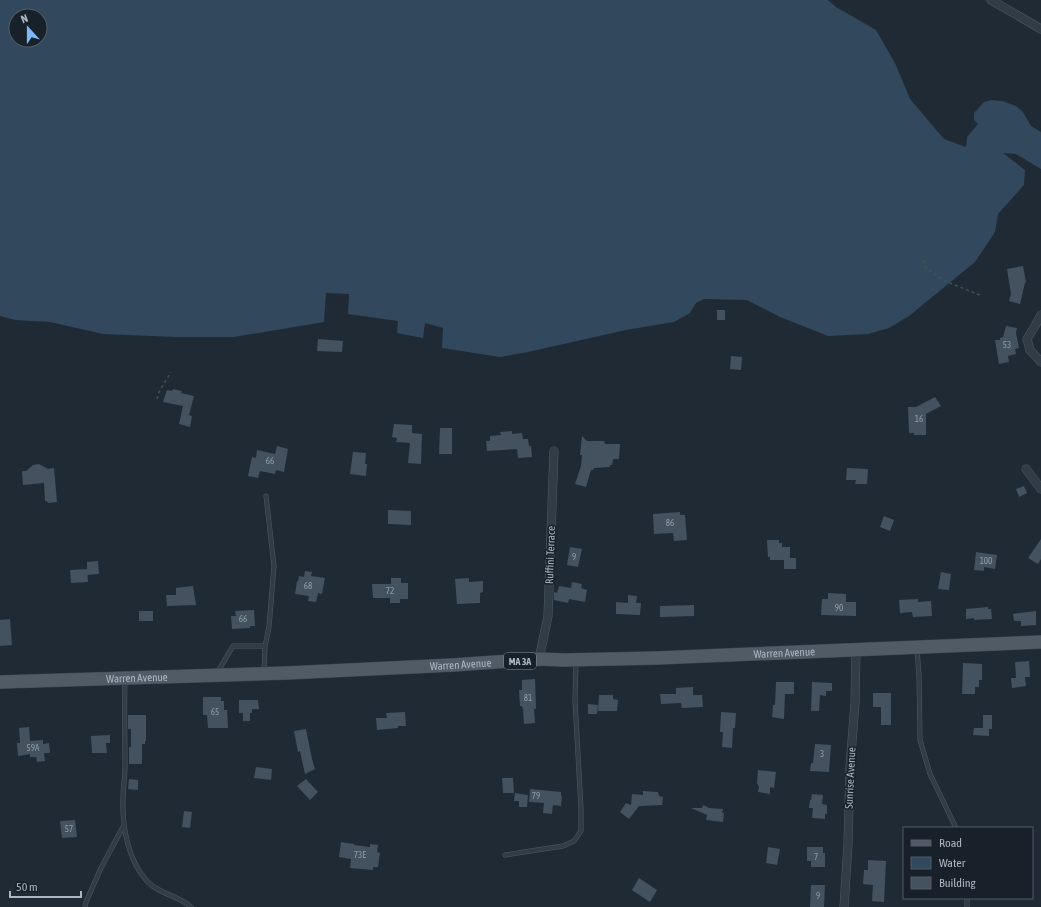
<svg xmlns="http://www.w3.org/2000/svg" width="1041" height="907" font-family="'Asap Condensed',sans-serif">
	<rect width="100%" height="100%" fill="#1f2a35"/>
	<path fill="#32485d" fill-rule="evenodd" d="M0 0H828L836 7 876 30 895 63 910 99 944 139 966 147 967 137 978 124 974 120V113L984 102 991 100 1002 101 1016 106 1023 112 1031 126 1041 132V169L1016 154 1003 153 1025 170 1024 185 998 214 995 232 975 262 909 316 889 328 868 334 828 336 780 317 747 300 704 299 696 303 690 313 674 322 626 330 528 352 500 357 442 348 443 328 425 323 423 338 397 333 398 321 348 314 349 294 326 293 324 322 234 337H176L103 334 50 322 15 320 0 316ZM16 16H40V40H16Z"/>
	<path fill="#44525f" d="M1023 266 1026 282 1025 283 1020 304 1009 301 1011 294 1007 269Z
		M717 310H725V320H717Z
		M1006 326 1017 328 1016 333 1019 348 1015 349 1016 354 1008 356 1009 362 999 364 995 340H1000V338L1003 337Z
		M318 339 343 341 342 352 317 351Z
		M731 356 742 357 741 370 730 369Z
		M173 389 182 391 181 393 194 396 189 415 192 416 190 427 179 424 183 406 163 402 167 390 172 391Z
		M935 397 941 406 926 414V435H914V433H909L908 407H916Z
		M394 424 412 425V433L422 434 421 464 408 463 410 443 396 442 397 438 392 437Z
		M440 428H452V454H439Z
		M512 431V434L522 433 523 439H528L529 446H531L532 457 518 458 517 449 487 451 486 441H490V436L501 435 500 432Z
		M582 436 587 441H604L605 444H620L619 459H613L612 465H610V467L594 468 593 470H591L586 487 575 484 581 466 582 455H580Z
		M277 446 288 449 284 472 276 470 275 474 260 471 258 478 248 476 252 457 256 458 257 450 275 454Z
		M353 452 366 453 365 464H367L366 476 350 474Z
		M39 464 48 469 54 468 57 502 48 503 47 501H45L44 483 23 485 22 471H26L33 465Z
		M847 468 868 469 867 484H855L856 480H846Z
		M1024 486 1027 493 1019 497 1016 489Z
		M388 510 411 511V525L388 524Z
		M680 512V515H685L687 540 674 541 673 533 654 534 653 514Z
		M884 516 894 520 890 531 880 527Z
		M1041 539V559L1038 564 1028 558Z
		M767 540H779V543H782V547H790V558H796V569H784V560H770V557H768Z
		M570 547 582 549 578 567 567 565Z
		M976 552 997 555 995 569 984 567V571L974 570Z
		M98 561 99 574 87 575V562Z
		M87 569 88 582 71 583 70 570Z
		M305 571 312 572 311 576 325 578 322 594 318 593 316 602 308 601 309 596 295 594 297 581H298L299 576 304 577Z
		M941 572 951 574 949 590 938 589Z
		M391 578H401V583H408V599H400V603H390V598H373L372 584H391Z
		M469 578V582L483 581V592L480 593V603L457 604 455 579Z
		M572 582 582 584 581 588 587 590 585 602 569 599 568 603 554 600V592L557 593 559 586 571 588Z
		M193 586 196 605 167 606 166 595H176V588Z
		M828 593 846 594V602H856V616L821 615 822 599H828Z
		M628 595 637 596 636 603H641L640 615 616 614V602L628 603Z
		M918 599V602L931 601 932 616 913 617 912 612 900 613 899 600Z
		M694 605V616L660 617V606Z
		M988 607V609H991L992 619 974 620V618L966 619V609Z
		M254 610 255 626H250V628L232 629 231 616H236L235 611Z
		M139 611H153V621H139Z
		M1036 611V625L1021 626V621H1014L1013 614Z
		M10 619 12 645 0 646V620Z
		M1029 661 1030 677H1025L1026 686 1012 688 1011 678H1016L1015 662Z
		M963 663 982 664V680H979V687H975V694H962Z
		M535 679 536 709H534L535 723 524 724 523 709 522 706H520L519 690H522V680Z
		M776 682H794V694H785L784 719 772 717 773 705H775Z
		M812 682 832 683V691H826V696L820 695 819 711H811Z
		M693 687V695H702L703 707 682 708 681 703 661 704 660 694H676V688Z
		M873 693H891V725H881V707H873Z
		M599 695H613V699L618 700 617 711H598Z
		M203 697H221V701H224V710H227L228 728H208L207 715H203Z
		M239 700H258L259 709H252V713H250V721H243V713H239Z
		M588 704 598 705 597 714H588Z
		M405 712 406 726H398V728L377 730 376 718H387L386 713Z
		M721 712 736 713 735 728H733L732 748 722 747 723 732H720Z
		M128 715H146V741H145V744H142V764H129V747H131V729H128Z
		M983 715H992V729H989V736L973 735 974 728H983Z
		M29 727 30 741 43 740V744L49 743 50 753H44L45 761 37 762 36 757H30V754L18 756 17 743H20L19 728Z
		M306 729 312 759 315 769 305 774 300 751 298 752 294 731Z
		M110 735V743H106L107 753H92L91 736Z
		M815 744 831 745 829 772 810 771 811 763H813Z
		M256 767 272 769 271 780 254 778Z
		M758 770 776 772 774 788 770 787V794L758 792 759 787 757 783Z
		M502 778H513L514 793H503Z
		M129 779 138 780V790L128 789Z
		M306 779 318 792 310 800 297 786Z
		M530 789 561 792V796H562L561 806 553 805 552 814 543 813 544 803 529 802Z
		M643 791 658 792 659 796 663 797 662 805 639 806 629 819 620 812 626 803 631 805 632 794 643 795Z
		M515 793 528 795 527 807H519V801H514Z
		M812 794 823 795 822 804 827 805V814H825V819L812 818 813 808H809L810 800H811Z
		M703 805 709 808 723 809 722 813H724L723 822 706 820 707 815 691 808H702Z
		M184 811 192 812 190 828 182 827Z
		M75 820 77 837 62 838 60 821Z
		M341 842 354 844V845L370 847V844L378 845 377 852 380 853 378 867H373V870L350 868 351 859 339 857Z
		M768 847 780 849 777 865 766 863Z
		M807 847H823V853H825V867H811V861H807Z
		M868 860 886 861 884 902 872 901 873 885 863 884 864 870H868Z
		M639 878 657 890 650 902 632 890Z
		M811 885H825L824 907H810Z"/>
	<g fill="none" stroke-linecap="round" stroke-linejoin="round">
		<defs>
			<path id="service" d="M265 646 269 627 274 566 266 496
				M917 650 919 675 920 740 930 774 956 828
				M217 673 233 646H265L264 672
				M125 681C124 709 125 737 125 766 125 777 123 788 123 799 122 826 128 861 147 881 160 895 178 895 191 907
				M505 855 563 846 574 841 581 831V809L575 700 576 662
				M967 898V907
				M85 907 86 902 101 868 124 825"/>
			<path id="minor" d="M991 0 1041 29
				M1041 315 1035 326 1027 339 1030 350 1041 362
				M1026 469 1041 489
				M539 659 548 616 554 451
				M844 907 848 844 850 767 855 703 856 649"/>
			<g id="primary">
				<path id="s1" d="M0 682 287 673 453 665 539 659 565 660 657 658 1041 642"/>
			</g>
		</defs>
		<use href="#service" stroke="#4f5a64" stroke-width="5"/>
		<use href="#minor" stroke="#4f5a64" stroke-width="9"/>
		<use href="#primary" stroke="#3b454f" stroke-width="14"/>
		<path stroke="#3e5354" stroke-width="1.5" stroke-dasharray="3 3" stroke-linecap="butt" d="M924 260 926 268 945 281 982 296
			M157 399 159 392 171 372"/>
		<use href="#service" stroke="#323c46" stroke-width="4"/>
		<use href="#minor" stroke="#323c46" stroke-width="8"/>
		<use href="#primary" stroke="#505b66" stroke-width="13"/>
	</g>
	<g text-anchor="middle" stroke-width="3" stroke-linejoin="round" paint-order="stroke">
		<g font-size="9" fill="#919eaa">
			<text x="1007" y="348">53</text>
			<text x="919" y="422">16</text>
			<text x="270" y="464">66</text>
			<text x="670" y="526">86</text>
			<text x="574" y="560">9</text>
			<text x="986" y="564">100</text>
			<text x="308" y="589">68</text>
			<text x="390" y="594">72</text>
			<text x="839" y="611">90</text>
			<text x="243" y="622">66</text>
			<text x="528" y="701">81</text>
			<text x="215" y="715">65</text>
			<text x="33" y="751">59A</text>
			<text x="822" y="757">3</text>
			<text x="536" y="799">79</text>
			<text x="69" y="832">57</text>
			<text x="360" y="858">73E</text>
			<text x="816" y="860">7</text>
			<text x="818" y="899">9</text>
		</g>
		<rect fill="#18212a" stroke="#7f8a95" stroke-width="1" x="504" y="653" width="32" height="16" rx="3"/>
		<g font-size="10" font-weight="bold" fill="#abb7c3">
			<text x="520" y="665">MA 3A</text>
		</g>
		<g font-size="11" fill="#abb7c3" stroke="#18212a">
			<text transform="translate(550 555) rotate(-88)" y="4">Ruffini Terrace</text>
			<text dy="4" stroke="none"><textPath href="#s1" startOffset="785">Warren Avenue</textPath></text>
			<text dy="4" stroke="none"><textPath href="#s1" startOffset="461">Warren Avenue</textPath></text>
			<text dy="4" stroke="none"><textPath href="#s1" startOffset="137">Warren Avenue</textPath></text>
			<text transform="translate(850 778) rotate(-87)" y="4">Sunrise Avenue</text>
		</g>
	</g>
	<rect x="903" y="827" width="130" height="72" fill="#18212a" stroke="#535d67"/>
	<rect x="911" y="840" width="20" height="6" fill="#505b66" stroke="#535d67"/>
	<text x="939" y="847" font-size="12" fill="#abb7c3">Road</text>
	<rect x="911" y="857" width="20" height="12" fill="#32485d" stroke="#535d67"/>
	<text x="939" y="867" font-size="12" fill="#abb7c3">Water</text>
	<rect x="911" y="877" width="20" height="12" fill="#44525f" stroke="#535d67"/>
	<text x="939" y="887" font-size="12" fill="#abb7c3">Building</text>
	<g transform="translate(28 28) rotate(339)"><circle r="19" fill="#18212a" stroke="#535d67"/>
	<path d="M0-3L7 15L0 10L-7 15Z" fill="#7cb7f8"/>
	<text y="-6" font-size="11" font-weight="bold" text-anchor="middle" fill="#abb7c3">N</text>
	</g>
	<path d="M10 891v6h71v-6" fill="none" stroke="#abb7c3" stroke-width="2"/>
	<text x="16" y="891" font-size="12" fill="#abb7c3" stroke="#18212a" stroke-width="3" paint-order="stroke">50 m</text>
</svg>
